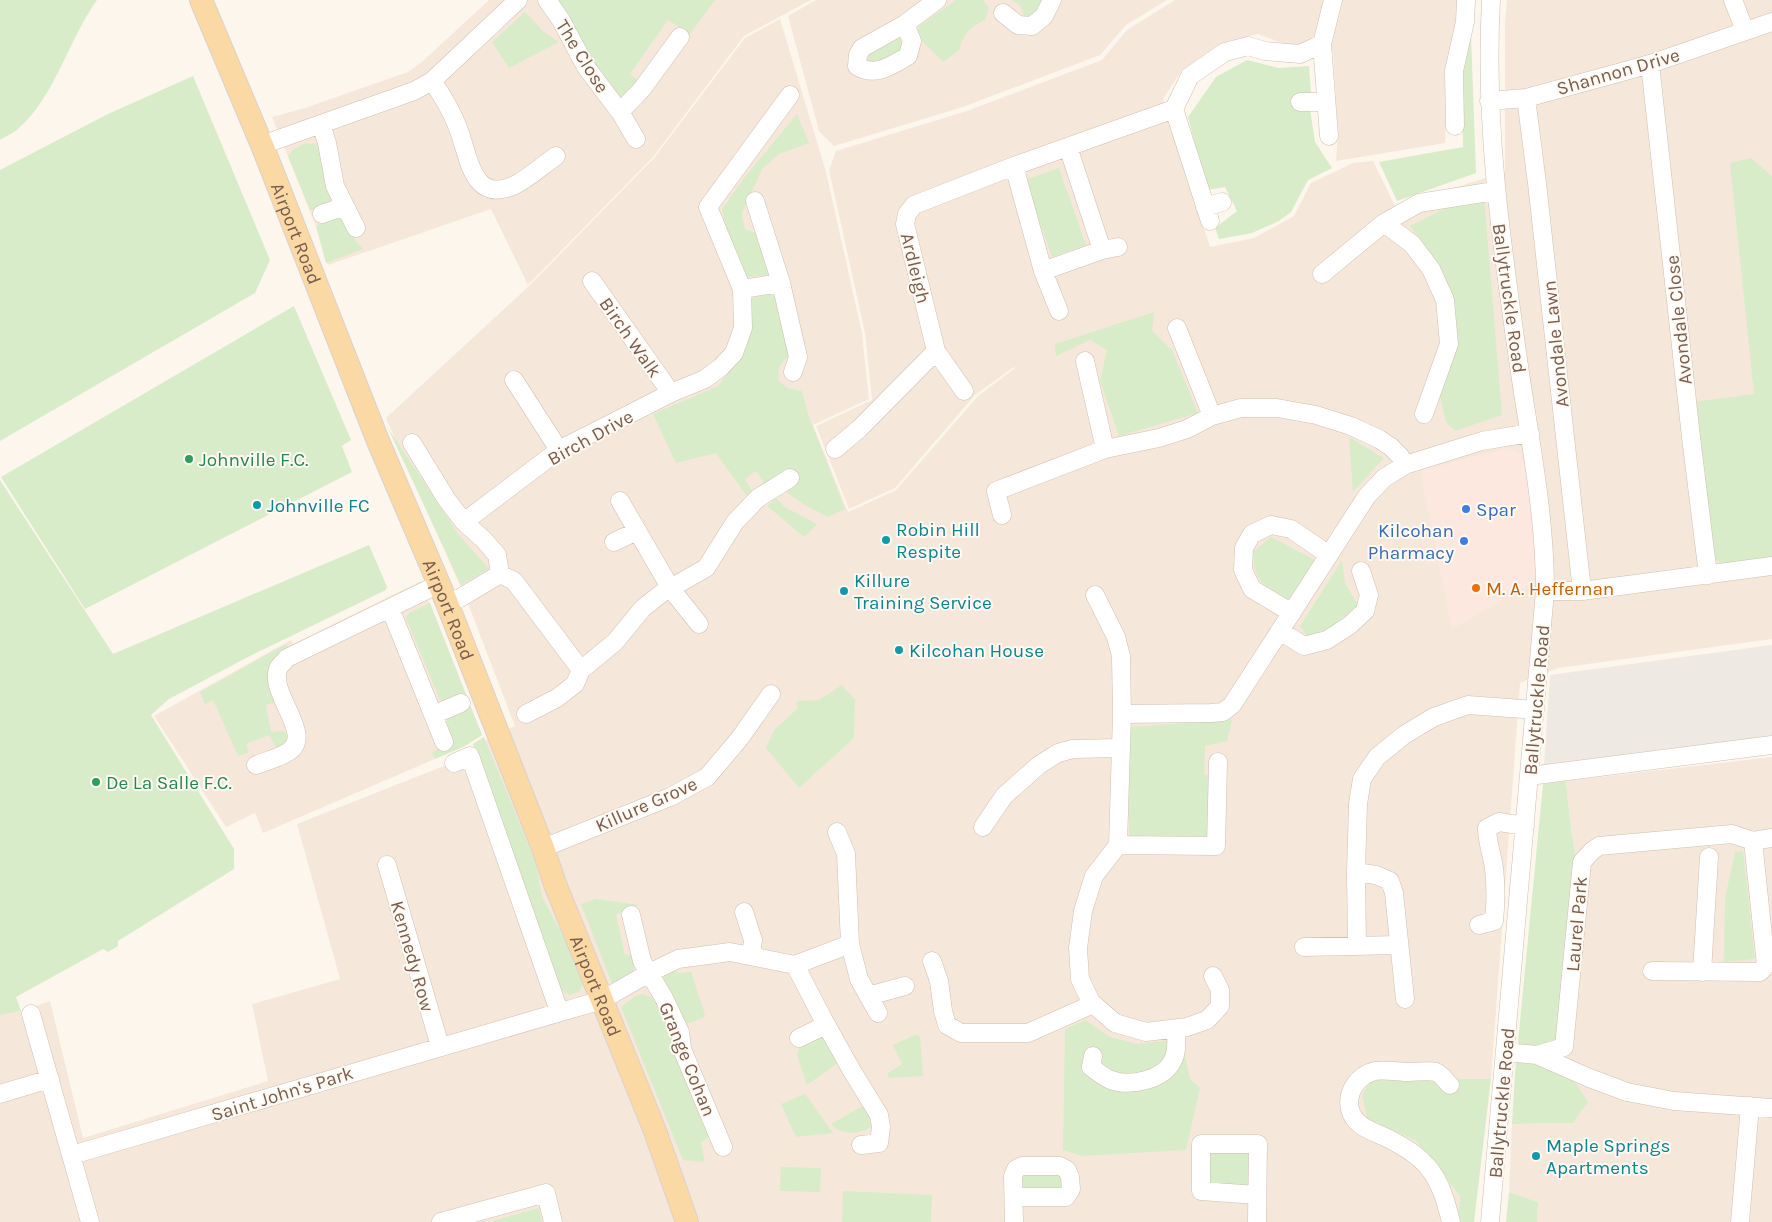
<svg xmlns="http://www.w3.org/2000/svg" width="1772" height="1222" font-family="Karla,sans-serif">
	<rect width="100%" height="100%" fill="#fdf6ec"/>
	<path fill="#f5e8da" d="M489 0H811L744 36 653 157 528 285 491 209 328 265 315 224 272 117 305 108 408 72 423 61Z
		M816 0H1167L1126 25 1100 55 963 107 834 146 819 131 788 16Z
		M1175 0H1459L1460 18 1448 69 1445 143 1336 161 1338 133 1333 52 1303 44H1285L1258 34 1221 43 1182 70 1163 99 1210 247 1254 238 1294 216 1311 183 1353 163 1373 161 1395 206 1505 172V22L1507 0H1772V639L1558 668 1520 683 1491 1079 1373 1078 1367 1118 1416 1141 1460 1196 1458 1222H0V1015L21 1011 50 1001 83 1138 268 1081 252 1004 340 979 297 824 449 764 448 758 515 726 469 606 386 418 529 286 654 158 745 38 780 19 826 172 862 333 869 399 813 425 848 512 896 490 978 396 1015 368 1014 367 975 395 895 488 849 509 816 426 872 400 865 333 829 170 836 151 967 111 1102 60 1127 30Z
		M421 581 482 735 465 746 263 833 255 813 226 827 154 716 291 640 293 644Z
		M1772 757V1222H1537L1538 1202 1509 1192 1512 1124 1573 1123 1559 1057 1575 854 1570 821 1566 781Z"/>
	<path fill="#fde8e0" d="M1508 448 1520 453 1526 465 1534 546 1535 581 1452 629 1420 471Z"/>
	<path fill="#efe9e4" d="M1772 645V737L1544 766 1550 675Z"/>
	<path fill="#d8ecc9" d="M0 0H97C69 39 55 96 19 128 14 133 6 136 0 140Z
		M558 0H715L690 34 668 20 630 74 640 82 622 100 617 97 591 64Z
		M956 0H983L989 8 985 20C971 26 962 35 959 50L943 62 917 36 919 26Z
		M1011 0H1046L1039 15 1025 18 1020 5Z
		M525 12 544 32 559 42 509 68 492 42Z
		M1471 35 1476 173 1397 201 1379 162 1463 147 1462 72Z
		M894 37 901 39 903 50 897 56 870 65 866 57 880 45Z
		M1247 60 1279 68 1309 66 1311 94 1292 97 1293 109H1310L1315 142 1332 168 1308 180 1291 212 1279 221 1252 233 1219 239 1215 228 1237 211 1225 187 1207 190 1188 117 1216 77Z
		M193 76 270 260 255 293 0 441V170L108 114Z
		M797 114 809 143 779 154 762 169 742 213 745 229 761 235 771 274 745 278 725 225 722 209 744 178Z
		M306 143 321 145 332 197 331 205 322 209 310 210 288 156 293 149Z
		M1751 158 1772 176V560L1731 566 1717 561 1710 546 1693 402 1754 394 1730 163Z
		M1059 168 1086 245 1052 257 1025 180Z
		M1484 196 1502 415 1455 431 1446 422 1440 396 1457 347 1433 258 1410 226 1444 209Z
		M336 218 344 219 355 240 363 249 326 263 316 226Z
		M771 294 779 297 791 355C780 363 777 367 779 381L787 388 802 391 808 414 845 509 828 517 805 505 787 493 789 471 764 483 756 471 745 479 752 491 746 495 716 453 676 463 653 414 718 386 741 356 752 330V298Z
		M294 306 351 440 342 446 352 472 85 609 1 477Z
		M1154 312 1152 331 1172 350 1198 413 1119 436 1100 381 1107 350 1090 340 1056 356 1055 344Z
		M388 428 459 535 489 569 461 585Z
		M1349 437 1384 458 1353 492Z
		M0 480 113 654 369 545 388 589 386 587V590L248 657 169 699 151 715 234 849V869L118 941V946L108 952 103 949 16 997 21 1011 0 1015Z
		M776 498 785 507 817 524 804 537 767 506Z
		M1271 537 1317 561 1292 602C1267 586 1254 586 1253 552Z
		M1342 560 1345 583 1358 605 1319 637 1307 636 1300 626Z
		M430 603 482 735 465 746 435 759 432 752 449 744C447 729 448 716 444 701L440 700 406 618 409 613Z
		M286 644 289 649 269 679 274 703 266 705 271 732C278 733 284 727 289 737L288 743 279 748 276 747 269 735 246 744 249 752 238 756 213 700 205 704 200 692Z
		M842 685 855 700 854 738 799 788 766 748 774 730 798 708 796 701 819 700Z
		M1232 720 1227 741 1205 746 1204 774 1213 778 1211 837 1129 836V727Z
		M484 737 536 863 542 897 566 941 584 983 579 992 570 995 559 990 473 744Z
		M1566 781 1570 821 1575 854 1559 1057 1588 1102 1573 1123 1512 1124 1515 1073 1543 784Z
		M1743 851 1755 959 1724 962 1725 898 1735 852Z
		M596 899 639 905 616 915 625 955 634 954 635 965 632 975 613 986 581 904Z
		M669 970 679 973 691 972 705 1014 703 1018 686 1024 664 981V975Z
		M643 994 653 998 662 1008 709 1129 708 1137 701 1143 705 1162 683 1160 621 1007 635 996Z
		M1085 1020 1110 1037 1137 1044 1181 1039 1190 1079 1200 1088 1186 1150 1082 1156 1063 1150 1065 1029Z
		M915 1035 920 1036 923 1076 889 1078 887 1074 902 1064 893 1045Z
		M822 1037 827 1039 839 1062 807 1085 797 1055 799 1047Z
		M1373 1078 1491 1079 1474 1222H1458L1460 1196 1416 1141 1367 1118 1362 1095Z
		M805 1094 833 1133 796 1137 781 1104Z
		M866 1104 874 1120 873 1125C861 1135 842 1136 831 1124Z
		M1208 1151H1252L1253 1185 1209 1186Z
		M781 1167 821 1168 820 1192 780 1191Z
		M1025 1174 1062 1175 1066 1187 1061 1191 1024 1192 1022 1177Z
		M843 1191 932 1195 931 1222H842Z
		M1509 1192 1538 1202 1537 1222H1506Z
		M539 1208 542 1222H488Z"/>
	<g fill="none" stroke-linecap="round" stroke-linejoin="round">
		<defs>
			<path id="minor" d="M547 0 561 20 586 67 620 112 636 139
				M1733 0 1745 31
				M1003 13 1018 25 1032 26 1044 16 1052 0
				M905 24 912 41 908 56C892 65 875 78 857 66L858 55 862 48 905 24 937 0
				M1650 64 1691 437 1708 575
				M432 81C442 95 452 112 458 128 469 155 471 205 515 185 529 178 543 165 556 156
				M1526 98 1537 183 1582 591
				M1489 101 1526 98 1618 73 1650 64 1772 22
				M1300 102H1326
				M1174 109 1210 221
				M620 112 642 89 680 37
				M321 124 327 143 335 186 356 228
				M1455 126 1454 71 1465 22 1466 0
				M1329 136 1322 44 1333 0
				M262 145 414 91 432 81 518 0
				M1014 166 1043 271 1102 250 1068 147
				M755 201 781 283 798 357 793 372
				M1205 207 1222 202
				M322 214 345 206
				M1384 223 1412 244 1431 269 1445 300 1449 344 1424 414
				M1102 250 1118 247
				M1043 271 1059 311
				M1322 274 1384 223 1419 203 1495 191
				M592 281 671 393
				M742 289 781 283
				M1177 328 1212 416
				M936 351 964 391
				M1085 361 1105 449
				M514 380 559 450
				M412 443 447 500 464 522 484 540 497 555 500 574
				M835 449 859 429 936 351 905 224 907 214 914 205 1014 166 1174 109 1190 76 1225 52 1248 46 1265 51 1300 54 1322 44
				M620 501 671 589 699 624
				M1002 515 996 491 1105 449 1159 438 1187 429 1212 416 1241 408H1277L1316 415 1351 426 1379 439 1391 447 1400 456 1405 465
				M464 522 559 450 671 393 705 379 721 367 734 353 743 328 742 289 708 207 790 95
				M614 542 637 531
				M500 574 514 581 581 670
				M1545 591H1582L1772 566
				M1095 595 1116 637 1121 656 1122 714
				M447 603 460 598 500 574
				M390 608 444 742
				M1292 613 1252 589 1243 570 1244 548 1252 534 1271 525 1291 529 1329 555
				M1280 631 1304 646 1327 640 1350 625 1365 611 1369 595 1361 571
				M526 714 557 698 575 684 581 670 615 642 643 608 662 593 706 568 735 522 758 498 790 478
				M433 715 461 703
				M454 763 470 756 559 1011
				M256 765C266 761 279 758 288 752 316 735 266 692 279 667 281 664 285 661 287 658L439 584
				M1529 776 1772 745
				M983 827 1004 796 1039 765 1058 753 1073 749 1120 748
				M837 832 846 854 850 944 859 979 878 1013
				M1753 841 1772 838
				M1118 845 1216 846 1218 762
				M543 848 670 797 707 777 740 738 771 694
				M387 865 440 1046
				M1356 872 1376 875 1390 881 1394 893 1405 999
				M744 912 753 940 751 956
				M631 915 642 961 664 998 680 1032 682 1049 723 1147
				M1479 925 1494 921C1496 903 1496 886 1494 868 1492 854 1487 842 1487 828L1499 822 1525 826
				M1357 946 1356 872 1358 804 1362 779 1377 757 1404 735 1434 717 1468 705 1535 710
				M1304 947 1399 945
				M932 961 939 981 943 1011 947 1025 961 1033H1028L1093 1004
				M795 965 823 1019 852 1071 879 1115 881 1127 879 1143 861 1145
				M1702 972 1709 857
				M1213 976 1220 990V1006L1207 1020 1187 1027 1146 1032 1115 1023 1091 1002 1080 979 1078 948 1083 911 1094 876 1118 845 1122 714 1211 713 1223 712 1232 705 1367 496 1384 478 1405 465 1482 441 1530 433
				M868 996 905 986
				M31 1014 90 1222
				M799 1038 826 1025
				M1505 1052 1537 1055 1587 1077 1627 1092 1674 1101 1772 1108
				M1537 1055 1564 1047 1582 862 1592 851 1599 846 1732 834 1753 841 1766 965 1760 972 1652 971
				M1093 1056 1091 1067C1098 1072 1103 1077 1111 1080 1130 1087 1164 1080 1173 1060 1178 1050 1176 1039 1176 1029
				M1450 1085C1446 1081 1441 1074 1436 1072 1429 1070 1416 1072 1409 1072 1399 1072 1385 1069 1375 1071 1358 1075 1346 1092 1350 1109 1354 1127 1373 1131 1387 1138 1401 1145 1417 1154 1427 1166 1441 1182 1446 1202 1451 1222
				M0 1094 50 1079
				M72 1155 602 1000 649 973 678 959 730 952 795 965 850 944
				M1014 1197H1066L1071 1189 1070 1177 1067 1170 1060 1166H1022L1016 1169 1013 1176 1014 1222
				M441 1222 546 1193 553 1222
				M1257 1222 1258 1144H1201V1191L1257 1195
				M1490 1222 1545 591C1545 516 1531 447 1520 373 1502 247 1484 128 1491 0
				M1740 1222 1750 1106"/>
			<g id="major">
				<path id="s1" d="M201 0 262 145 378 441 447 603 543 848 555 884 655 1131 687 1222"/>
			</g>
		</defs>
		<use href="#minor" stroke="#d1beb0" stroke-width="19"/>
		<use href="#major" stroke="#dad1cd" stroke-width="24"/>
		<use href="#minor" stroke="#fff" stroke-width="18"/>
		<use href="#major" stroke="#fbd9a5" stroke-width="22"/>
	</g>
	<g fill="#2e9e5b" stroke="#fffaf3" stroke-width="2">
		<circle cx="189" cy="459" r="5"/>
		<circle cx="96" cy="782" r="5"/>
	</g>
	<g fill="#0f9aa8" stroke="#fffaf3" stroke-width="2">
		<circle cx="257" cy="505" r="5"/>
		<circle cx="886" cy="540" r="5"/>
		<circle cx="844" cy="591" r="5"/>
		<circle cx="899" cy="650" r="5"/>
		<circle cx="1536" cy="1156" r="5"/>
	</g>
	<g fill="#3f7fe0" stroke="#fffaf3" stroke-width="2">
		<circle cx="1466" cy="509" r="5"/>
		<circle cx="1464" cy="541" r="5"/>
	</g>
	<circle fill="#e8710a" stroke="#fffaf3" stroke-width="2" cx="1476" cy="588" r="5"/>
	<g text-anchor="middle" stroke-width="4" stroke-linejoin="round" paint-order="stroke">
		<g font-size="19" fill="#7a5c4d" stroke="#fffaf3">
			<text transform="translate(583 56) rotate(58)" y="7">The Close</text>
			<text transform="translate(1618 71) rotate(-16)" y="7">Shannon Drive</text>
			<text dy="7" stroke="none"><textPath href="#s1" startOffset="252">Airport Road</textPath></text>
			<text transform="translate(916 268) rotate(76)" y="7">Ardleigh</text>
			<text transform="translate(1510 298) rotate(82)" y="7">Ballytruckle Road</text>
			<text transform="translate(1678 320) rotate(-96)" y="7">Avondale Close</text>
			<text transform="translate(631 337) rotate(55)" y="7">Birch Walk</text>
			<text transform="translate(1555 344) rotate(-96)" y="7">Avondale Lawn</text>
			<text transform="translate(590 437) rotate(-29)" y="7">Birch Drive</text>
			<text dy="7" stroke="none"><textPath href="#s1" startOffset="658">Airport Road</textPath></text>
			<text transform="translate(1536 700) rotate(-85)" y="7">Ballytruckle Road</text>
			<text transform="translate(646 804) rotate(-24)" y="7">Killure Grove</text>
			<text transform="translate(1576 924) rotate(-85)" y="7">Laurel Park</text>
			<text transform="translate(413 956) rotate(74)" y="7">Kennedy Row</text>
			<text dy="7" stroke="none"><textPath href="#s1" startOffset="1062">Airport Road</textPath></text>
			<text transform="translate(688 1059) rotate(68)" y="7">Grange Cohan</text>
			<text transform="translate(282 1093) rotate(-17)" y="7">Saint John's Park</text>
			<text transform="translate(1501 1103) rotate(-85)" y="7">Ballytruckle Road</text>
		</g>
		<g font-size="19" fill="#27864d" stroke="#fffaf3" text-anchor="start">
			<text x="199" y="466">Johnville F.C.</text>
			<text x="106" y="789">De La Salle F.C.</text>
		</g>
		<g font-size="19" fill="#0d838f" stroke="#fffaf3" text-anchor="start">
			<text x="267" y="512">Johnville FC</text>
			<text x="896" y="536">Robin Hill<tspan x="896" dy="22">Respite</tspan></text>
			<text x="854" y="587">Killure<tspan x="854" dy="22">Training Service</tspan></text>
			<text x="909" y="657">Kilcohan House</text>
			<text x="1546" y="1152">Maple Springs<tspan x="1546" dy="22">Apartments</tspan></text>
		</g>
		<g font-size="19" fill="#366cbe" stroke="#fffaf3" text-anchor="start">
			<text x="1476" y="516">Spar</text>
			<text x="1454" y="537" text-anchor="end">Kilcohan<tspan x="1454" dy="22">Pharmacy</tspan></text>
		</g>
		<g font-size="19" fill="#c56008" stroke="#fffaf3" text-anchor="start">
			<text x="1486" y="595">M. A. Heffernan</text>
		</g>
	</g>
</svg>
